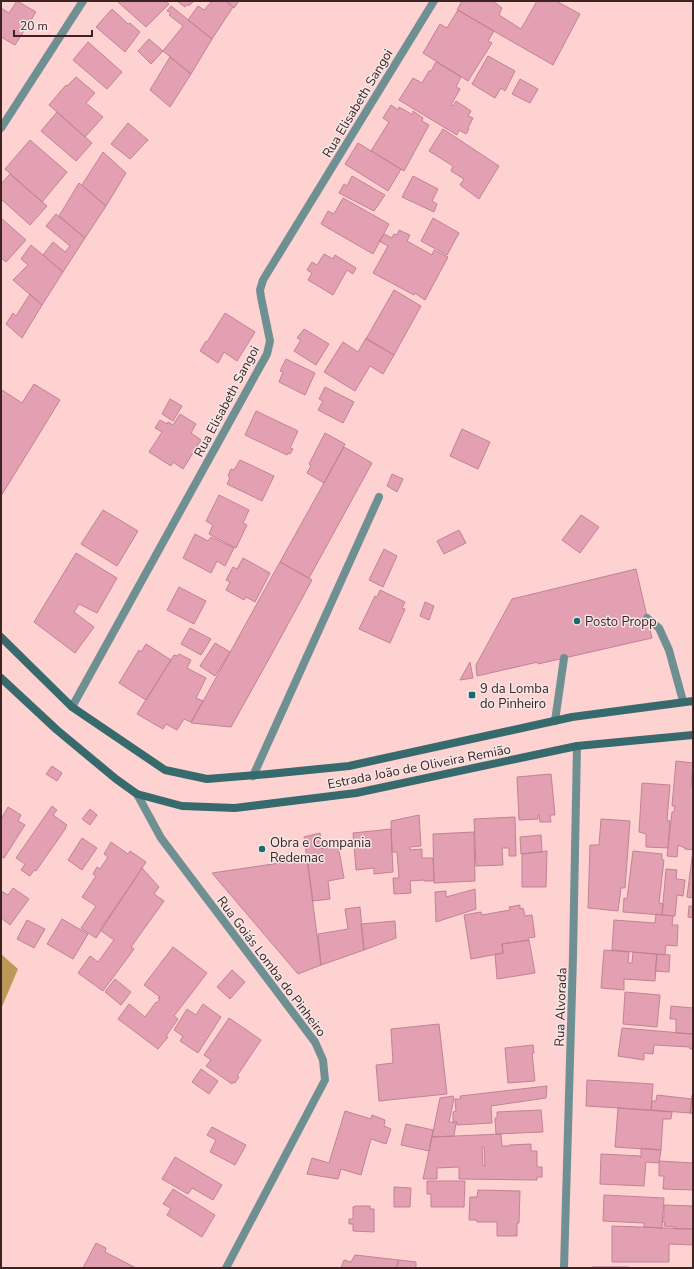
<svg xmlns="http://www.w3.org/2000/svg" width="694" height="1269" font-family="'Nunito Sans',sans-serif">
	<rect width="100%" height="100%" fill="#fed2d0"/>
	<path fill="#bc9858" d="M1 954 18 969 1 1009Z"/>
	<path fill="#e2a0b2" stroke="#c28295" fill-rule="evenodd" d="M17 1 36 12 15 45 1 37V8L9 13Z
		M117 1H165L169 4 146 27Z
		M177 1H194L191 4V3L189 6 188 4 185 7Z
		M212 1H226L233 7 212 39 188 20 198 6 204 10Z
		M226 1H239L234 8Z
		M462 1H493L502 8 499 15 521 29 537 1H556L580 14 553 65 457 10Z
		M171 6 212 39 191 74 163 51 183 26 169 15 171 13 167 11Z
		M112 9 128 24 130 23 140 32 125 52 96 27Z
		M458 10 494 31 488 41 492 43 468 81 423 53 440 24 447 28Z
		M149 39 163 51 151 64 138 51Z
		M88 42 122 72 107 89 73 60Z
		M488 56 515 71 505 91 501 88 495 98 472 84Z
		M170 57 191 74 170 107 150 90Z
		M436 62 461 77 456 87 460 89 451 105 453 106 456 101 471 111 468 116 473 118 468 128 469 129 466 134 459 130 457 135 399 100 413 78 422 83 429 71H431Z
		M76 77 95 93 86 103 103 117 85 137 49 105 66 85 67 86Z
		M520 79 538 89 530 103 512 94Z
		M391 105 398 110 399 107 413 115V111L423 118 422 121 429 125 404 171 371 151 389 122 383 118Z
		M57 112 92 143 76 161 41 131Z
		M128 123 148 140 130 159 111 144Z
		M443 129 499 166 479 199 460 185 464 179 451 171 453 166 429 151Z
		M30 140 67 172 42 202 5 169Z
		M358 143 401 169 388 191 345 164Z
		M103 152 126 173 106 206 82 185Z
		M10 174 47 206 30 225 1 199V184Z
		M352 176 385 195 374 211 339 193 344 184 347 186Z
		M413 176 438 189 432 201 437 204 434 212 402 197Z
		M79 183 106 206 85 238 59 216Z
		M343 198 389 224 373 254 321 224 328 211 334 214Z
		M56 214 85 238 63 272 43 255 53 242 65 252 70 246 46 226Z
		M1 218 26 240 6 262 1 258Z
		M433 218 459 233 447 255 421 241Z
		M399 230 410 235 407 241 432 255 434 250 448 257 425 300 415 293 414 295 373 273 388 246 379 241 384 234 392 238 394 234 397 235Z
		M31 245 63 272 42 305 13 280 28 265 21 259Z
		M324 254 333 259 335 255 356 268 353 274 347 270 333 295 308 280 312 273 307 270 312 262 317 265Z
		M394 290 421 306 394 355 366 339Z
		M30 294 42 305 22 338 6 324 13 313 16 316Z
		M225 313 255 332 237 361 224 352 218 363 200 351 206 341 207 342Z
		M304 329 329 344 316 365 294 351 301 340 297 338Z
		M366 338 394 355 383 374 370 366 355 391 324 372 343 342 358 352Z
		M286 359 315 373 305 395 279 382 283 372 280 371Z
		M34 384 60 400 1 496V391L2 390 22 403Z
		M325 387 354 402 343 423 318 410 323 401 319 399Z
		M170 399 182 406 173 421 162 414Z
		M256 411 298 431 290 448 293 449 290 454 288 453 287 455 245 435Z
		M180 414 196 424 191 433 201 440 183 469 173 462 171 466 149 452 162 432 155 428 160 420 167 424 168 422 173 425Z
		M462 429 490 442 478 469 450 456Z
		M325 433 345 444 324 483 307 473 311 466 309 464Z
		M344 447 372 463 309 578 280 562Z
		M240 460 274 476 262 501 227 484 230 478 228 476 231 469 234 470Z
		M392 474 403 479 397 492 387 486Z
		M219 495 249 510 243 523 247 525 236 548 209 534 213 525 206 521Z
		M103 510 138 531 117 566 81 544Z
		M581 515 599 527 580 553 562 540Z
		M459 530 466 543 444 554 437 541Z
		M195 534 208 541 211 537 234 548 225 566 217 561 211 573 183 558Z
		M384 549 397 556 383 587 369 580Z
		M76 553 117 578 97 613 79 604 74 612 94 627 75 653 34 622Z
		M243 558 270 573 255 602 246 597 244 600 226 590 230 582 226 580 233 567 237 569Z
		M280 562 312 580 270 657 231 727 191 723Z
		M636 569 652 638 538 664V662L477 676 476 665 512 599Z
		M179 587 206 601 194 624 167 610Z
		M380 590 405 602 402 608 405 609 390 643 359 629 375 596 377 597Z
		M425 602 434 606 429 620 420 616Z
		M190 628 211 639 201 655 181 644Z
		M215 643 230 652 215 676 200 666Z
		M146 644 171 660 146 700 119 683 139 650 141 652Z
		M179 654 191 660 187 668 206 678 196 698 203 701 191 722 184 719 177 730 166 724 163 729 137 714 174 655 177 656Z
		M470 662 473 678 460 680Z
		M676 761 693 763 691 786 693 787V850L685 849V848L678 845 677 857 667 856 672 812H674L675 806H672Z
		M52 766 62 773 57 781 46 774Z
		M551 774 555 815H550L551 822H540L539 815H538V819L519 820 517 777Z
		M642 783 670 785 667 820 670 821 668 848 646 847V834L639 832Z
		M52 806 57 810 53 815 67 825 65 828H66L45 858 36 871 34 870 30 876 21 870 25 864 16 858Z
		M8 807 21 815 18 821 25 825 4 858 1 857V819Z
		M90 809 97 815 90 825 82 819Z
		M419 815 421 846 410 847V850L422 849V858H433L434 881H424V880L410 881 411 893 394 894 393 878H399L397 852H392L391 821Z
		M515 817 516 856H509V848H502L503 865 476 866 474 819Z
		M601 819 630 821 625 888H621L618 911 588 908 590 845H599Z
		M391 829 393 872 374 874V868L356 870 353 833Z
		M474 832 475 881 434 883 433 834Z
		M320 833 322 849 338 845 344 878 328 881 330 899 313 901 304 837Z
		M541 835 542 852 521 854 520 837Z
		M82 838 97 848 82 870 68 860Z
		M111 842 128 854 130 851 146 862 96 938 81 928 96 906 82 897 96 876 93 874 97 867 100 869 108 857 104 854Z
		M693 850V898L687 897Z
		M547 851 546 887H522V854Z
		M633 851 662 854V860H664L659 903 663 904 662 915 623 912 624 898 627 899Z
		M307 859 321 965 298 974 212 873Z
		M142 868 159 887 154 894 164 901 131 947 134 949 103 991 78 973 90 956 98 962 114 940 100 930Z
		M666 869 677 870 676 879 685 880 683 896 677 895 675 916 662 915Z
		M13 888 29 899 10 925 1 918V891L8 895Z
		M475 889 476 909 436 922 435 892 446 891V897Z
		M520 905V909L523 908 525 916 532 915 535 937 528 938 529 940 502 944 503 953 471 959 464 915 481 912 482 915 510 910 509 907Z
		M689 906H693V918L688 917Z
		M360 907 364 950 321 965 318 934 348 929 345 909Z
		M656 914 673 916 672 925H678L677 946 666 945 665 955 612 950 614 920 655 923Z
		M62 919 88 934 73 959 47 944Z
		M27 920 45 929 34 948 17 939Z
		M395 921 396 938 364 950 361 924Z
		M529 940 535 973 497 979 495 954 503 953 502 944Z
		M173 947 207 973 174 1016 178 1019 166 1036 168 1037 158 1049 118 1019 129 1004 145 1017 156 1002 157 1003 160 999 158 998 160 997 144 985Z
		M604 950 629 952 628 963H632L633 952 657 954 655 981 624 979V990L601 988Z
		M657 954 670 955 669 972 655 971Z
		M232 970 245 982 230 999 217 987Z
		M115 979 131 992 121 1005 105 992Z
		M625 992 660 995 657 1027 623 1024Z
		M203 1004 221 1017 198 1053 180 1041 183 1036 174 1030 187 1009 196 1015Z
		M671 1006 693 1008V1034L676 1033V1019H670Z
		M229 1018 261 1040 237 1076 239 1077 235 1083 233 1082 232 1084 206 1066 211 1060 204 1055Z
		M439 1024 447 1094 379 1101 376 1065 393 1063 391 1029Z
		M622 1028 693 1034V1049H690V1047L654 1045 653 1054 644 1053V1060L618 1056Z
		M533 1045 534 1053H532L535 1081 508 1083 505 1048Z
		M201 1069 218 1081 209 1094 192 1082Z
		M587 1080 653 1084 651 1110 586 1106Z
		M547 1086 546 1098 491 1106 492 1123 457 1125 456 1121 453 1122V1112L456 1111 455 1099H461L460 1096Z
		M657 1095 692 1099 690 1113 651 1110 652 1101H656Z
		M692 1095H693V1114L690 1113Z
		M453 1096 454 1098 449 1122 456 1123 454 1136 432 1137 440 1098Z
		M618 1108 672 1112 671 1119H663L661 1150 615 1147Z
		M541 1110 543 1132 496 1134 495 1118H497V1112Z
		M345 1111 371 1119 372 1115 385 1120 384 1126 391 1129 386 1144 371 1139 361 1175 341 1169 338 1179 307 1174 312 1158 329 1163Z
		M406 1124 433 1130 429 1151 401 1145Z
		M212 1127 246 1145 235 1165 210 1152 216 1140 207 1135Z
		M501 1134 502 1146H509V1145L531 1144V1151H537V1167H542V1177H537V1180L459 1179V1167L437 1168V1179H423L432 1137ZM482 1147H484L485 1166H483Z
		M641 1148 661 1150 659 1163 646 1162 644 1186 600 1184 601 1154 640 1156 641 1158Z
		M175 1157 222 1185 213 1200 192 1188 188 1194 162 1179Z
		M659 1161 693 1163V1190L663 1189 664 1176H659Z
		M427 1181H465L464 1207H431V1194H427Z
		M394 1187 411 1188 410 1207H394Z
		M173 1189 215 1215 202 1237 167 1215 171 1208 163 1204Z
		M478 1190 520 1191 519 1223H517V1236H497V1222H477V1220H469L470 1197H477Z
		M604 1195 664 1198 662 1228 644 1227V1223L603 1221Z
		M664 1205 693 1206V1229H675V1227L664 1226 665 1222H662L663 1217H664Z
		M356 1206H370V1209H374V1232L353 1231V1224H349V1219H353V1207Z
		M612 1226 693 1229V1245L669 1244V1262H612Z
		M96 1243 106 1248 105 1252 136 1268H83Z
		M355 1255 399 1260 396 1268H341L344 1260 351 1262Z
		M399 1260 416 1262V1268H396Z
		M592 1267H629V1268H592Z"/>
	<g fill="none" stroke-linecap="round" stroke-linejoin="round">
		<path stroke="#6f9092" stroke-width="8" d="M647 618 659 628 669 650 683 701
			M555 721 564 658
			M253 776 379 497"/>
		<path stroke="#6f9092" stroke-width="8" d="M1 128 83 1
			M72 707 267 354 270 341 261 297 260 290 263 280 434 1
			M137 794 161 838 315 1042 323 1060 325 1080 226 1268
			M564 1268 573 956 577 746"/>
		<path stroke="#366a6d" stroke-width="8" d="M1 637 72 707 165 770 207 779 269 774 349 766 572 717 693 701
			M1 678 57 730 116 779 137 794 182 806 235 808 356 793 577 746 693 735"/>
	</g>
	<g fill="#1b686d" stroke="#f6e7e7" stroke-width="1.5">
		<circle cx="577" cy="621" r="4"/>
		<rect x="468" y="691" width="8" height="8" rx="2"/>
		<circle cx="262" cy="849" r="4"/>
	</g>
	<g text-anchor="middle" stroke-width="3" stroke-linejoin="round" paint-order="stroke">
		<g font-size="13" fill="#3e2323" stroke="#f6e7e7">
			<text transform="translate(357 103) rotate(-59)" y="5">Rua Elisabeth Sangoi</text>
			<text transform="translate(226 401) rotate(-62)" y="5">Rua Elisabeth Sangoi</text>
			<text transform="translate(419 766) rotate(-11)" y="5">Estrada João de Oliveira Remião</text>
			<text transform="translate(272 966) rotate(53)" y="5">Rua Goiás Lomba do Pinheiro</text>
			<text transform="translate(560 1007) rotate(-88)" y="5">Rua Alvorada</text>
		</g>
		<g font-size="13" fill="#3e2323" stroke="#f6e7e7" text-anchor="start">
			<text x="585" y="626">Posto Propp</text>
			<text x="480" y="693">9 da Lomba<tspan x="480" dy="15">do Pinheiro</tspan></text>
			<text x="270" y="847">Obra e Compania<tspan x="270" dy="15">Redemac</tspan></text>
		</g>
	</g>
	<rect width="694" height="1269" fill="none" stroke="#3e2323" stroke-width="4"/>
	<path d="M14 30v6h78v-6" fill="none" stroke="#3e2323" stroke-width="2"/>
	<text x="20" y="30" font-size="12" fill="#3e2323" stroke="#f6e7e7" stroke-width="3" paint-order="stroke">20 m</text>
</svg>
